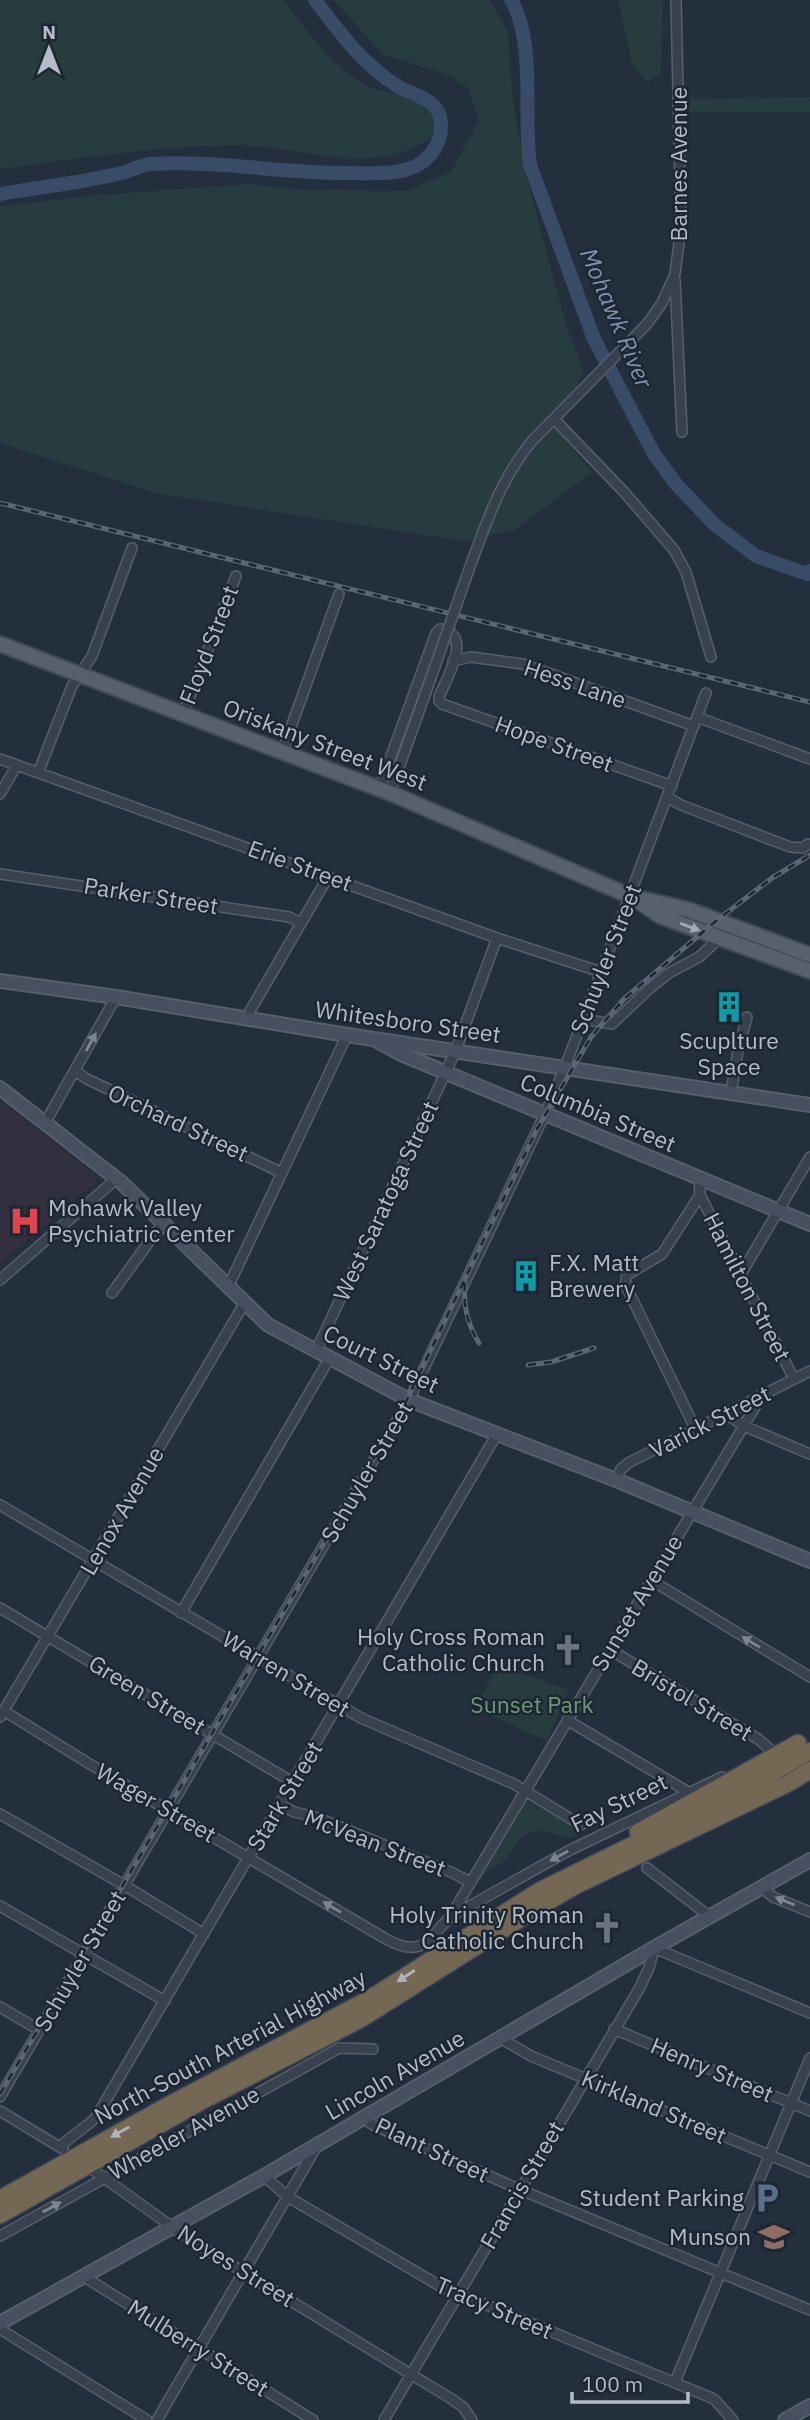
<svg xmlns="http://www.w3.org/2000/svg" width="810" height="2420" font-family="'IBM Plex Sans',sans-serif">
	<rect width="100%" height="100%" fill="#242f3e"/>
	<path fill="#32303f" d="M0 1101 100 1178 0 1264Z"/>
	<path fill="#263c3f" d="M0 0H284C305 29 334 69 366 85 386 95 415 92 432 108 439 115 438 125 437 134 371 183 303 143 229 145 153 147 76 159 0 169Z
		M334 0H490L508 32 513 102 526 175 567 328 584 372 556 427 592 472 515 530 463 541 155 493 0 443V206L99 195 251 184 303 190 406 191 451 172 479 120 468 88 448 75 382 54Z
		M618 0H663L661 73 647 82 632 64Z
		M810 97V112H673V99Z
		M499 1666 569 1690 547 1741 473 1708Z
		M526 1799 579 1829 580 1834 569 1838C549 1835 535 1822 518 1842 513 1847 511 1855 505 1860 496 1869 485 1867 481 1881L477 1878Z"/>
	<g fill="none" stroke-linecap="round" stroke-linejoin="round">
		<path stroke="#394c67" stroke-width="14" d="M511 0C536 41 523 117 530 165L594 339 654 454 676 484 715 525 756 556 807 574 810 571
			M0 194C40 187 81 183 121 173 131 171 140 165 151 164 218 160 286 174 353 173 371 173 393 175 411 168 431 161 445 139 440 117 436 99 413 95 399 87 363 65 340 33 315 0"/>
		<defs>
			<path id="street" d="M675 280 682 432
				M554 419 625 493 674 550 686 572 711 657
				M472 561C489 516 501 479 532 441L647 324 662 303 675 274 681 228 676 0
				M453 661 471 657 523 664 694 726
				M183 715 236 576
				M697 717 810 759
				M282 752 339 594
				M0 759 497 938 601 972
				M38 773 72 686 92 656 132 548
				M379 789 436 633 440 629C474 634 447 677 439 697V701L442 704 672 786
				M390 793 426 692
				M0 794 17 765
				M668 798 681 805 790 847 803 848 808 844
				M0 874 289 917 301 923
				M247 1019 250 1011 328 877
				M584 1019 612 1024 649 989 669 973 699 957 720 938
				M75 1071 87 1079 282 1173
				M731 1092 738 1051 747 1017
				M45 1123 116 997
				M699 1177 700 1195 794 1379
				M741 1274 810 1157
				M0 1280 116 1179
				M228 1287 347 1035
				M112 1293 162 1224
				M316 1351 456 1050 497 938
				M726 1414 744 1426 810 1454
				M696 1430 625 1284 627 1275 662 1254 700 1195
				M616 1480 621 1469 630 1462 810 1371
				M0 1505 361 1718 514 1784 581 1825
				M651 1580 810 1677
				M0 1608 294 1783
				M181 1613 329 1359
				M609 1649 758 1739 773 1752
				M4 1711 93 1766 386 1939C421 1958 426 1942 450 1917L761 1397
				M0 1717 244 1304
				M567 1720 690 1793
				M281 1805 294 1812 316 1817 453 1873 470 1882
				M0 1814 124 1885 204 1934
				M647 1868 709 1916
				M762 1888 773 1897 810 1912
				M0 1906 165 2001
				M450 1917 570 1850 722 1777
				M0 2007 39 2030
				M614 2029 810 2111
				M500 2038 531 2056 810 2172
				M0 2097 409 1400 545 1114 565 1067 706 693
				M0 2111 63 2149
				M364 2118 373 2125 528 2193 810 2310
				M60 2147C71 2135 85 2129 96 2117L497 1434
				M86 2165 189 2239 450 2398 463 2407 472 2420
				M264 2176 288 2197 452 2293 477 2301 714 2399 733 2420
				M0 2236 339 2048 373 2049
				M83 2276 313 2420
				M0 2329 147 2420
				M675 2382 810 2058
				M157 2420 317 2146
				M384 2420 639 1989 649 1968 654 1948 810 2013"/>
			<path id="secondary" d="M0 981 116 997 347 1035 810 1105
				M377 1041 401 1054 810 1224
				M0 1088 122 1183 268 1325 409 1400 616 1480 810 1561
				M0 2323 264 2176 654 1948 810 1860
				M785 2420 810 2406"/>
			<path id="primary" d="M0 644 390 793 630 896 689 910 810 955
				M640 902 660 916 810 971"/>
			<path id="highway" d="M638 1832 798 1743
				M0 2199 165 2107 371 1998 539 1891 740 1792 810 1751
				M0 2215 202 2101 361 2019 537 1908 575 1886 789 1783 810 1770"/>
		</defs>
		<use href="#street" stroke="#565f6c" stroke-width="12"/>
		<use href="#secondary" stroke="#565f6c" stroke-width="16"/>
		<use href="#primary" stroke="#414a57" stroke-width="18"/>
		<use href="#highway" stroke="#434c59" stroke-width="19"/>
		<use href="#street" stroke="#38414e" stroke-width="9"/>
		<use href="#secondary" stroke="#465061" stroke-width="12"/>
		<use href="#primary" stroke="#56606e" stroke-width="14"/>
		<use href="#highway" stroke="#746855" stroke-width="16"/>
		<defs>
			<path id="rail" d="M0 503 810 702
				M465 1283C463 1305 467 1324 479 1343
				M528 1365 551 1362 594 1348
				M0 2094 401 1412 537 1129 591 1037 624 999 716 921 772 878 810 855"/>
		</defs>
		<use href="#rail" stroke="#5a6575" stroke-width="5"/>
		<use href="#rail" stroke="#1d2633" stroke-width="2.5" stroke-dasharray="8" stroke-linecap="butt"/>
		<defs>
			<path id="street-bridge" d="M426 692 472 561"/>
		</defs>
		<use href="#street-bridge" stroke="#565f6c" stroke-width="12" stroke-linecap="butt"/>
		<use href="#street-bridge" stroke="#38414e" stroke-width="9"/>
	</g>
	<defs><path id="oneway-solid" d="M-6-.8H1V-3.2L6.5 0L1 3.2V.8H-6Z" transform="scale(1.75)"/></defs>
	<use fill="#a1aab7" href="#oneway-solid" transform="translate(690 927) rotate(21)"/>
	<g fill="#7c8592">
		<use href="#oneway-solid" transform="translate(91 1042) rotate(-61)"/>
		<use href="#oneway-solid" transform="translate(751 1642) rotate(-149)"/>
		<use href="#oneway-solid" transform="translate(559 1856) rotate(151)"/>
		<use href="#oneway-solid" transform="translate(785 1901) rotate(-158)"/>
		<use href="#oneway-solid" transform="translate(332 1907) rotate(-149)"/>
		<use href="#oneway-solid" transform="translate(52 2207) rotate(-29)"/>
	</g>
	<g fill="#aeb4bd">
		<use href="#oneway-solid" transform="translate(406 1976) rotate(147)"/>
		<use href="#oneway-solid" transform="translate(120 2132) rotate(151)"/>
	</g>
	<defs>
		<symbol id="building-bare" viewBox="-9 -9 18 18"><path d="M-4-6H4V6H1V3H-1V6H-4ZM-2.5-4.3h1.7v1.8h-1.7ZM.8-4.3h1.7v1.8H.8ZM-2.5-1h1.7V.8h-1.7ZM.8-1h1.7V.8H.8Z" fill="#0f9aa8" stroke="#1d2633" stroke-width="2.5" paint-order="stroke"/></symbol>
		<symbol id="hospital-bare" viewBox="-9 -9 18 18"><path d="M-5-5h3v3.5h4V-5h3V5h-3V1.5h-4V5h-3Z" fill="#e0444e" stroke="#1d2633" stroke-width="2.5" paint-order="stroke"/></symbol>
		<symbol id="church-bare" viewBox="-9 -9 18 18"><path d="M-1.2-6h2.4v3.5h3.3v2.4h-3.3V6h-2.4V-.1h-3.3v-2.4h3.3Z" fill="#6b7280" stroke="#1d2633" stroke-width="2.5" paint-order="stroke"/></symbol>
		<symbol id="parking-bare" viewBox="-9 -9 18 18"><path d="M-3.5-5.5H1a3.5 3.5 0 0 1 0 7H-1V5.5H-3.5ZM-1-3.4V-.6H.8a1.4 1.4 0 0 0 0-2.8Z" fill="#5c6f8a" stroke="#1d2633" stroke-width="2.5" paint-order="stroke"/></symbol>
		<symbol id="university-bare" viewBox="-9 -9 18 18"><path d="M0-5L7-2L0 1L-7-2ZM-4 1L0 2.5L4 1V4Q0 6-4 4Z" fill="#8d6e63" stroke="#1d2633" stroke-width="2.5" paint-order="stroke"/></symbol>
	</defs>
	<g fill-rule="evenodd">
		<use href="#building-bare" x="707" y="985" width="44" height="44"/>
		<use href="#hospital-bare" x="3" y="1199" width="44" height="44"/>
		<use href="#building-bare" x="504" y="1254" width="44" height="44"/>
		<use href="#church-bare" x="546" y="1628" width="44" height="44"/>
		<use href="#church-bare" x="585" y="1906" width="44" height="44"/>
		<use href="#parking-bare" x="745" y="2176" width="44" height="44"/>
		<use href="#university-bare" x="752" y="2215" width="44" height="44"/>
	</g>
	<g text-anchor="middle" stroke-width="5" stroke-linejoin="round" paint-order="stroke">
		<g font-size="23" fill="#b4bcc9" stroke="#1d2633">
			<text transform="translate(679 164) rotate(-90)" y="8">Barnes Avenue</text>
			<text transform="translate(209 645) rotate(-69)" y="8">Floyd Street</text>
			<text transform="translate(575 684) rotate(19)" y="8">Hess Lane</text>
			<text transform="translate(554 744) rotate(20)" y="8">Hope Street</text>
			<text transform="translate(325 745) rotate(21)" y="8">Oriskany Street West</text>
			<text transform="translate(300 866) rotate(20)" y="8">Erie Street</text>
			<text transform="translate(151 896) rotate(9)" y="8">Parker Street</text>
			<text transform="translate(606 959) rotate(-69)" y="8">Schuyler Street</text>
			<text transform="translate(408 1022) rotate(8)" y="8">Whitesboro Street</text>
			<text transform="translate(598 1113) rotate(23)" y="8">Columbia Street</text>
			<text transform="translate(178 1123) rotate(25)" y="8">Orchard Street</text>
			<text transform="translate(386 1201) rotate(-65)" y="8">West Saratoga Street</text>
			<text transform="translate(747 1287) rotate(63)" y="8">Hamilton Street</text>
			<text transform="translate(381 1359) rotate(26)" y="8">Court Street</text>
			<text transform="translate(710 1422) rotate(-27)" y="8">Varick Street</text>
			<text transform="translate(367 1472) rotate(-60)" y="8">Schuyler Street</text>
			<text transform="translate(122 1511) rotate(-60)" y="8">Lenox Avenue</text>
			<text transform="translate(637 1603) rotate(-59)" y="8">Sunset Avenue</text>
			<text transform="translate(286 1674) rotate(31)" y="8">Warren Street</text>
			<text transform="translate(147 1695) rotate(31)" y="8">Green Street</text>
			<text transform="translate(692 1700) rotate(31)" y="8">Bristol Street</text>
			<text transform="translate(285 1796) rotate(-59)" y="8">Stark Street</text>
			<text transform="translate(156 1803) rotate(30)" y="8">Wager Street</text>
			<text transform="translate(619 1803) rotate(-26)" y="8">Fay Street</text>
			<text transform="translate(375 1843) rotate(21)" y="8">McVean Street</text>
			<text transform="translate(80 1961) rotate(-60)" y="8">Schuyler Street</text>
			<text transform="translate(230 2047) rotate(-28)" y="8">North-South Arterial Highway</text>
			<text transform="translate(712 2070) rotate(23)" y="8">Henry Street</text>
			<text transform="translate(395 2075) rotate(-30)" y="8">Lincoln Avenue</text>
			<text transform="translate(654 2107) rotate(23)" y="8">Kirkland Street</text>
			<text transform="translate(184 2133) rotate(-29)" y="8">Wheeler Avenue</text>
			<text transform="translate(432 2150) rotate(25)" y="8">Plant Street</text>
			<text transform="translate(522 2185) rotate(-60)" y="8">Francis Street</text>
			<text transform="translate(236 2266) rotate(32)" y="8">Noyes Street</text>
			<text transform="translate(494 2308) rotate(23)" y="8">Tracy Street</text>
			<text transform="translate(198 2348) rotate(32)" y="8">Mulberry Street</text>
		</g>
		<g font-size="23" fill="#b4bcc9" stroke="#1d2633" text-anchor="end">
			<text x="729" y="1049" text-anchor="middle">Scuplture<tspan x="729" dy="26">Space</tspan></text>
			<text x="48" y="1216" text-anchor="start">Mohawk Valley<tspan x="48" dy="26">Psychiatric Center</tspan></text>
			<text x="549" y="1271" text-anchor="start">F.X. Matt<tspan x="549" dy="26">Brewery</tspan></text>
			<text x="545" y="1645">Holy Cross Roman<tspan x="545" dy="26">Catholic Church</tspan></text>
			<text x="584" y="1923">Holy Trinity Roman<tspan x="584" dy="26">Catholic Church</tspan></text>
			<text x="744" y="2206">Student Parking</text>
			<text x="751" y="2245">Munson</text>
		</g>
		<g font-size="23" fill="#6b9a76" stroke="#1d2633">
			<text x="532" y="1713">Sunset Park</text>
		</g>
		<g font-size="24" font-style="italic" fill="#7c92b1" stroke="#1d2633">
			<text transform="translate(616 318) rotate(67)" y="8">Mohawk River</text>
		</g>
	</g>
	<g transform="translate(49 49)" stroke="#1d2633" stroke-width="5" paint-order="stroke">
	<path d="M0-5L12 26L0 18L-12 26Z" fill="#b4bcc9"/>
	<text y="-10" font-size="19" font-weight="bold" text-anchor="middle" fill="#b4bcc9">N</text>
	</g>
	<path d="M572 2392v10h116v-10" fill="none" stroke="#b4bcc9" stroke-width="3.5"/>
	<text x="582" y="2392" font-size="21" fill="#b4bcc9" stroke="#1d2633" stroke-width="5" paint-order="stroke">100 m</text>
</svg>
